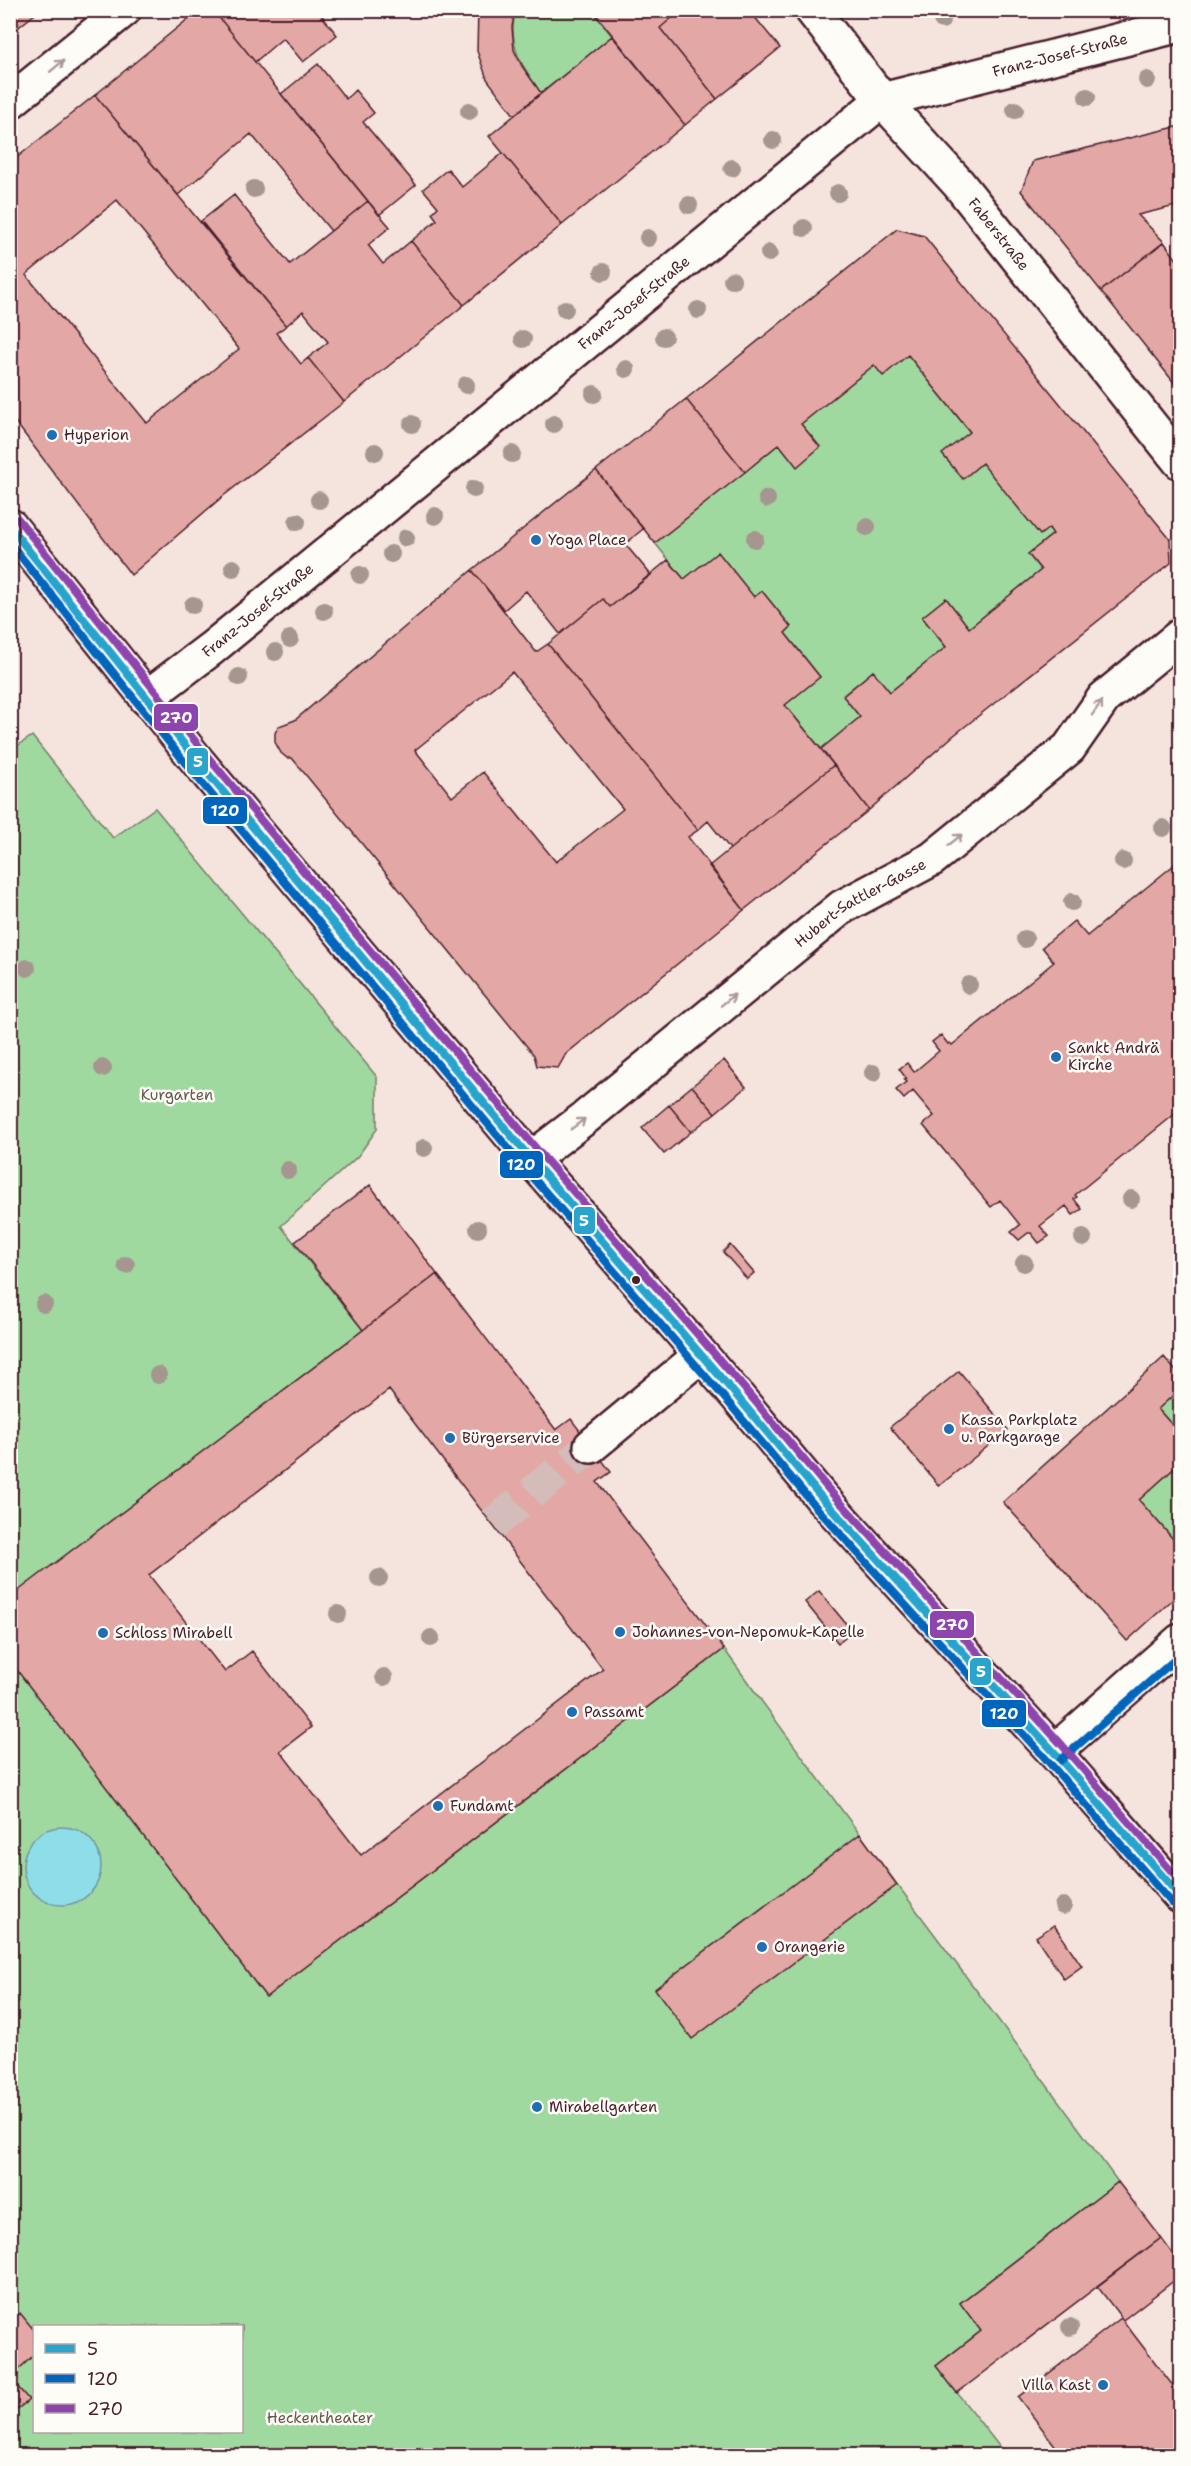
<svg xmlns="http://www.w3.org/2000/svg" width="1191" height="2466" font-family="'Shantell Sans',sans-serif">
	<rect width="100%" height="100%" fill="#f5e3de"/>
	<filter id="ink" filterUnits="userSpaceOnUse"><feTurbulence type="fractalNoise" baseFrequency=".0167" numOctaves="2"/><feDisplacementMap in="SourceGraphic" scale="12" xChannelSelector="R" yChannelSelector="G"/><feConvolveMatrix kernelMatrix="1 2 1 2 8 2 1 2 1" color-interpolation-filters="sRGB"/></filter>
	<g filter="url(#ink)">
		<path fill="#a0d99f" stroke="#757c65" stroke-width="1.5" fill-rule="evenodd" d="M515 11H592L612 36 541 93C521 64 508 48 515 11Z
			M908 355 970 432 943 454 963 479 982 463 1053 534 1028 554 1041 570 969 628 946 598 922 617 946 647 890 692 873 671 843 695 860 717 821 749 785 705 820 677 785 633 791 627 762 591 754 597 684 579 655 543 779 444 797 466 820 447 801 424 874 365Z
			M32 736 113 838 155 808 377 1077V1129L358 1156 281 1226 363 1330 11 1597 10 751Z
			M1180 1389V1434L1158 1409Z
			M1180 1463V1547L1139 1500Z
			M724 1649C853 1829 988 2003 1118 2182L960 2303 981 2331 936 2366 1006 2455H11V1661L266 1997ZM34 2326H242V2432H34Z"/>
		<path fill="#8edeea" stroke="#73929e" stroke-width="1.5" d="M23 1866a39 39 0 1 1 78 0a39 39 0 1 1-78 0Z"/>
		<path fill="#e3a8a5" stroke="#4a1f2b" stroke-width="1.5" fill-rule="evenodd" d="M10 10H40L10 34Z
			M199 10H213L368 201 331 231 251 134 178 195 95 95Z
			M213 10H329L322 16 337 35 303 62 283 38 255 62Z
			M478 10H515L512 27 514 50 522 66 541 93 514 115 487 79 477 51Z
			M592 10H681L660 28 717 99 685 125Z
			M681 10H749L780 48 717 99 660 28Z
			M612 36 685 125 562 225 489 136Z
			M318 64 346 99 355 90 374 113 363 122 416 185 379 215 281 94Z
			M95 95 286 326 276 333 301 364 308 358 344 402 222 497 131 575 10 415V163ZM117 200 239 349 147 423 26 275Z
			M1180 126V205L1138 215 1164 242 1101 291 1021 191 1033 161Z
			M503 153 562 225 464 305 411 241 437 220 432 213 438 207 423 189 448 169 462 187Z
			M234 195 290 264 368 201 390 227 368 245 383 264 411 241 464 305 344 402 308 358 328 342 303 311 286 326 201 221Z
			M897 229 924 236 1170 539 1171 563 953 736 869 810 821 749 860 717 843 696 873 671 890 692 946 647 922 617 946 598 969 628 1041 570 1028 554 1053 534 1049 528 1040 535 982 463 963 479 942 454 970 432 908 355 883 376 874 365 801 424 820 447 797 467 779 444 745 472 686 399Z
			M1164 242 1180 264V390L1101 291Z
			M686 399 745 472 655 543 596 470Z
			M596 470 643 529 625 544 651 575 610 607 603 599 560 634 526 591 504 610 472 570Z
			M718 552 754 597 762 591 791 627 785 633 820 677 785 705 834 765 730 849 708 821 698 830 548 644 603 599 610 607 668 560 684 579Z
			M472 570 536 652 548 644 665 789 698 830 688 837 744 910 566 1054 558 1068 537 1066 534 1055 292 758H287L281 753 275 742V733L279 726 295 720ZM512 672 623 809 556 862 483 772 452 797 415 750Z
			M834 765 869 810 744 910 709 866Z
			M1180 860V1121L1175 1114 1075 1195 1077 1197 1074 1199 1082 1209 1073 1215 1066 1206 1040 1226 1049 1236 1039 1243 1031 1233H1028L1019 1240 1011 1232 1020 1225 1000 1200 991 1207 923 1125 934 1116 913 1091 904 1099 896 1090 906 1082 904 1080 906 1078 899 1069 907 1063 914 1072 939 1051 932 1042 941 1035 948 1044 950 1043 952 1045 1054 962 1042 947 1074 921 1087 936Z
			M724 1060 746 1087 715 1113 692 1086Z
			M692 1086 715 1113 691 1132 669 1105Z
			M669 1105 691 1132 664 1154 642 1128Z
			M370 1185 437 1274 363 1330 295 1242Z
			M730 1245 754 1273 747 1279 723 1252Z
			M437 1274 556 1430 571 1419 611 1472 597 1482 724 1649 266 1997 10 1661V1597ZM389 1390 603 1669 361 1855 280 1751 311 1727 252 1651 225 1672 149 1575Z
			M1164 1357 1180 1376V1389L1158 1409 1180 1434V1463L1139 1500 1180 1547V1593L1127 1641 1003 1502Z
			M959 1371 1008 1430 939 1486 890 1427Z
			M819 1591 852 1631 838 1643 805 1602Z
			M860 1834 897 1885 692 2039 655 1989Z
			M1054 1925 1082 1966 1064 1979 1036 1937Z
			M1118 2182 1161 2238 957 2393 936 2366 981 2331 960 2303Z
			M1161 2238 1180 2264V2276L1123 2320 1097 2286Z
			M20 2313 34 2330V2355L10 2377V2322Z
			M1121 2318 1180 2395V2456H1063L1018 2397Z
			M10 2378 29 2400 10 2415Z"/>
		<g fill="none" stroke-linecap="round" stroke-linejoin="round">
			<path stroke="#d3bcba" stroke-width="33" stroke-dasharray="33 16" stroke-linecap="butt" d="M493 1524 591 1446"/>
			<defs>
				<g id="minor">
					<path id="s1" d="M812 10 882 100 958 183 1180 462"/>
					<path d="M10 102 124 10"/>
					<path d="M10 526 199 763 531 1159 736 1395 822 1498 1054 1752 1180 1896"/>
					<path id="s2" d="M146 698 212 648 882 100 1180 25"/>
					<path id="s3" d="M531 1159 586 1117 842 907 932 859 1069 748 1104 698 1180 636"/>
					<path d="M591 1446 701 1355"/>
					<path d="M1054 1752 1180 1641"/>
				</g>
			</defs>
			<use href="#minor" stroke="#4a1f2b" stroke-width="38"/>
			<use href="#minor" stroke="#fdfcf7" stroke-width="33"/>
			<defs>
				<path id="bus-1" d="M10 527 199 763 531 1159 736 1395 822 1498 1054 1752 1180 1896"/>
				<path id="bus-2" d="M10 543 191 770 523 1166 728 1402 814 1505 1046 1759 1172 1903
					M1061 1760 1180 1655"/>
				<path id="bus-3" d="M18 519 207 756 539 1152 744 1388 830 1491 1062 1745 1180 1881"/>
			</defs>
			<use href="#bus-1" stroke="#fdfcf7" stroke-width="12"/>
			<use href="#bus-2" stroke="#fdfcf7" stroke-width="12"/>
			<use href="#bus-3" stroke="#fdfcf7" stroke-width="12"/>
			<use href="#bus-1" stroke="#28a4cd" stroke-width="8"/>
			<use href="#bus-2" stroke="#0065bd" stroke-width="8"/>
			<use href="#bus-3" stroke="#8e44ad" stroke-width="8"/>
		</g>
		<g fill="#a5968f">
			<circle cx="942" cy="20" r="9"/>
			<circle cx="1147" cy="80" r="9"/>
			<circle cx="1087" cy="97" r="9"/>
			<circle cx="1015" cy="110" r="9"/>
			<circle cx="469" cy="111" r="9"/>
			<circle cx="773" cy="140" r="9"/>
			<circle cx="732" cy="168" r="9"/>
			<circle cx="254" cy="189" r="9"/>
			<circle cx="838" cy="193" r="9"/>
			<circle cx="689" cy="205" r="9"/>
			<circle cx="804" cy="228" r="9"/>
			<circle cx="648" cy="238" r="9"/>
			<circle cx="769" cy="253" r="9"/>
			<circle cx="603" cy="272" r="9"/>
			<circle cx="732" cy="280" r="9"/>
			<circle cx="565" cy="309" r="9"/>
			<circle cx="698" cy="310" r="9"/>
			<circle cx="664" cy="337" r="9"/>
			<circle cx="523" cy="339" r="9"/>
			<circle cx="626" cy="369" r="9"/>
			<circle cx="466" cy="385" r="9"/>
			<circle cx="594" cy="394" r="9"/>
			<circle cx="412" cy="424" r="9"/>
			<circle cx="554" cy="424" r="9"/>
			<circle cx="375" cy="452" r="9"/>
			<circle cx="512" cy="454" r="9"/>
			<circle cx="474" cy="489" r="9"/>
			<circle cx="767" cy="499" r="9"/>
			<circle cx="319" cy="500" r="9"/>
			<circle cx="435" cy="516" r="9"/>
			<circle cx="297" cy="522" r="9"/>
			<circle cx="867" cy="527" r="9"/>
			<circle cx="406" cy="538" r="9"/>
			<circle cx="755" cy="539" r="9"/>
			<circle cx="391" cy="554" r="9"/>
			<circle cx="233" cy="568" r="9"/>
			<circle cx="360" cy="575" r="9"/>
			<circle cx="193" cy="605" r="9"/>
			<circle cx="324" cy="611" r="9"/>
			<circle cx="290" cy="639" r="9"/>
			<circle cx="275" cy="652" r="9"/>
			<circle cx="239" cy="677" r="9"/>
			<circle cx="1163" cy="828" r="9"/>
			<circle cx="1123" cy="861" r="9"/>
			<circle cx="1072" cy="902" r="9"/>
			<circle cx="1025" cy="939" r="9"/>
			<circle cx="27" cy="968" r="9"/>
			<circle cx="969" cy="985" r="9"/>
			<circle cx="103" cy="1068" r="9"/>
			<circle cx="873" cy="1073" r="9"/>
			<circle cx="424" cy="1148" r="9"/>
			<circle cx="288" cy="1170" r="9"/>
			<circle cx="1131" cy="1199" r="9"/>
			<circle cx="478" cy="1229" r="9"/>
			<circle cx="1083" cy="1238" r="9"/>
			<circle cx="1024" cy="1263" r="9"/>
			<circle cx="126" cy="1265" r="9"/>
			<circle cx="44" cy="1304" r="9"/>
			<circle cx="158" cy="1375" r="9"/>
			<circle cx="379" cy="1578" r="9"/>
			<circle cx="338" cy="1614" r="9"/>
			<circle cx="431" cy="1638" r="9"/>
			<circle cx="384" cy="1677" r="9"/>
			<circle cx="1063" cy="1906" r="9"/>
			<circle cx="1070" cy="2327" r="9"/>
		</g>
		<defs><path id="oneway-shaft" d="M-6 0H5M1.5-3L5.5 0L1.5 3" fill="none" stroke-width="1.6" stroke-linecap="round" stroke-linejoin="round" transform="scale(1.5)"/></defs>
		<g stroke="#ac999b">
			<use href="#oneway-shaft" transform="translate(57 66) rotate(-40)"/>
			<use href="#oneway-shaft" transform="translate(1097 708) rotate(-55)"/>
			<use href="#oneway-shaft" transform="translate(955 840) rotate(-39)"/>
			<use href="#oneway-shaft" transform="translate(728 1000) rotate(-39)"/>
			<use href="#oneway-shaft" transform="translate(578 1124) rotate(-37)"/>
		</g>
	</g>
	<g fill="#1f6fb2" stroke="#fdfcf7" stroke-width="2">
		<circle cx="52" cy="435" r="6"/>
		<circle cx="536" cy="540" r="6"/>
		<circle cx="1056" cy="1057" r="6"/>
		<circle cx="949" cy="1429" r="6"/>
		<circle cx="450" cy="1438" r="6"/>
		<circle cx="620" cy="1632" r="6"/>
		<circle cx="103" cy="1633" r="6"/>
		<circle cx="572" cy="1712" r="6"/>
		<circle cx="438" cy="1806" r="6"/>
		<circle cx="762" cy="1947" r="6"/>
		<circle cx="537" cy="2107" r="6"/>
		<circle cx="1103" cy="2385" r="6"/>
	</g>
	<circle fill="#4a1f2b" stroke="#fdfcf7" stroke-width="2" cx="636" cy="1280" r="5"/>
	<g text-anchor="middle" stroke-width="5" stroke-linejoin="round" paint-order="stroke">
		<g font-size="15" fill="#4a1f2b" stroke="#fdfcf7">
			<text dy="5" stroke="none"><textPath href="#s2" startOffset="1132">Franz-Josef-Straße</textPath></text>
			<text dy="5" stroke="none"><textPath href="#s1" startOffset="292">Faberstraße</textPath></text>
			<text dy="5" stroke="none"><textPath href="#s2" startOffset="628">Franz-Josef-Straße</textPath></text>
			<text dy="5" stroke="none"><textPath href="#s2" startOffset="142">Franz-Josef-Straße</textPath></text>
			<text dy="5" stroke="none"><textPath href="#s3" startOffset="418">Hubert-Sattler-Gasse</textPath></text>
		</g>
		<g font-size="15" fill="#4a1f2b" stroke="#fdfcf7" text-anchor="start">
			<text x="64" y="440">Hyperion</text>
			<text x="548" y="545">Yoga Place</text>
			<text x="1068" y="1053">Sankt Andrä<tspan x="1068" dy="17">Kirche</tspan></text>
			<text x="961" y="1425">Kassa Parkplatz<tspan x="961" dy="17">u. Parkgarage</tspan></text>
			<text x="462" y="1443">Bürgerservice</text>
			<text x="632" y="1637">Johannes-von-Nepomuk-Kapelle</text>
			<text x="115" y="1638">Schloss Mirabell</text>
			<text x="584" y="1717">Passamt</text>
			<text x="450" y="1811">Fundamt</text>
			<text x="774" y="1952">Orangerie</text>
			<text x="549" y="2112">Mirabellgarten</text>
			<text x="1091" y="2390" text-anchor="end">Villa Kast</text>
		</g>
		<g font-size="15" fill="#64574e" stroke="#fdfcf7">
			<text x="177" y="1100">Kurgarten</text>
			<text x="320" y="2423">Heckentheater</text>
		</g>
	</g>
	<g stroke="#fdfcf7" stroke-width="2">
		<rect x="153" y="703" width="46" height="29" rx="6" fill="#8e44ad"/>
		<rect x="186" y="747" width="23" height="29" rx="6" fill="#28a4cd"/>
		<rect x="202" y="796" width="46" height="29" rx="6" fill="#0065bd"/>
		<rect x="499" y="1150" width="45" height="29" rx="6" fill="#0065bd"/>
		<rect x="573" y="1206" width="23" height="29" rx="6" fill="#28a4cd"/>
		<rect x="929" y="1610" width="46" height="29" rx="6" fill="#8e44ad"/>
		<rect x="969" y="1657" width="23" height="29" rx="6" fill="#28a4cd"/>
		<rect x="981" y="1699" width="46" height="29" rx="6" fill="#0065bd"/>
	</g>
	<g font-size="16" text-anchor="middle" font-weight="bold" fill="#fff">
		<text x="176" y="723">270</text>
		<text x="198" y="767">5</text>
		<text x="225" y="816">120</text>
		<text x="521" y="1170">120</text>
		<text x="584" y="1226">5</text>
		<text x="952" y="1630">270</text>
		<text x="981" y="1677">5</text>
		<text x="1004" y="1719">120</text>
	</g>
	<rect width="1191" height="2466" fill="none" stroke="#fdfcf7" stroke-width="36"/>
	<rect x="18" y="18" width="1155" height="2430" fill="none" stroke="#4a1f2b" stroke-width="2" filter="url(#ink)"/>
	<rect x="33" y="2325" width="210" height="108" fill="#fdfcf7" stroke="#b5a4a5" stroke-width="1.5"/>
	<rect x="45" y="2344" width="30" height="9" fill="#28a4cd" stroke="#b5a4a5" stroke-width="1.5"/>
	<text x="87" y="2355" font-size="18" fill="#4a1f2b">5</text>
	<rect x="45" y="2374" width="30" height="9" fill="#0065bd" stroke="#b5a4a5" stroke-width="1.5"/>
	<text x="87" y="2385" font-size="18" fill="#4a1f2b">120</text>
	<rect x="45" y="2404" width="30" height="9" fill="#8e44ad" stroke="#b5a4a5" stroke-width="1.5"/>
	<text x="87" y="2415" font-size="18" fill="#4a1f2b">270</text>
</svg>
